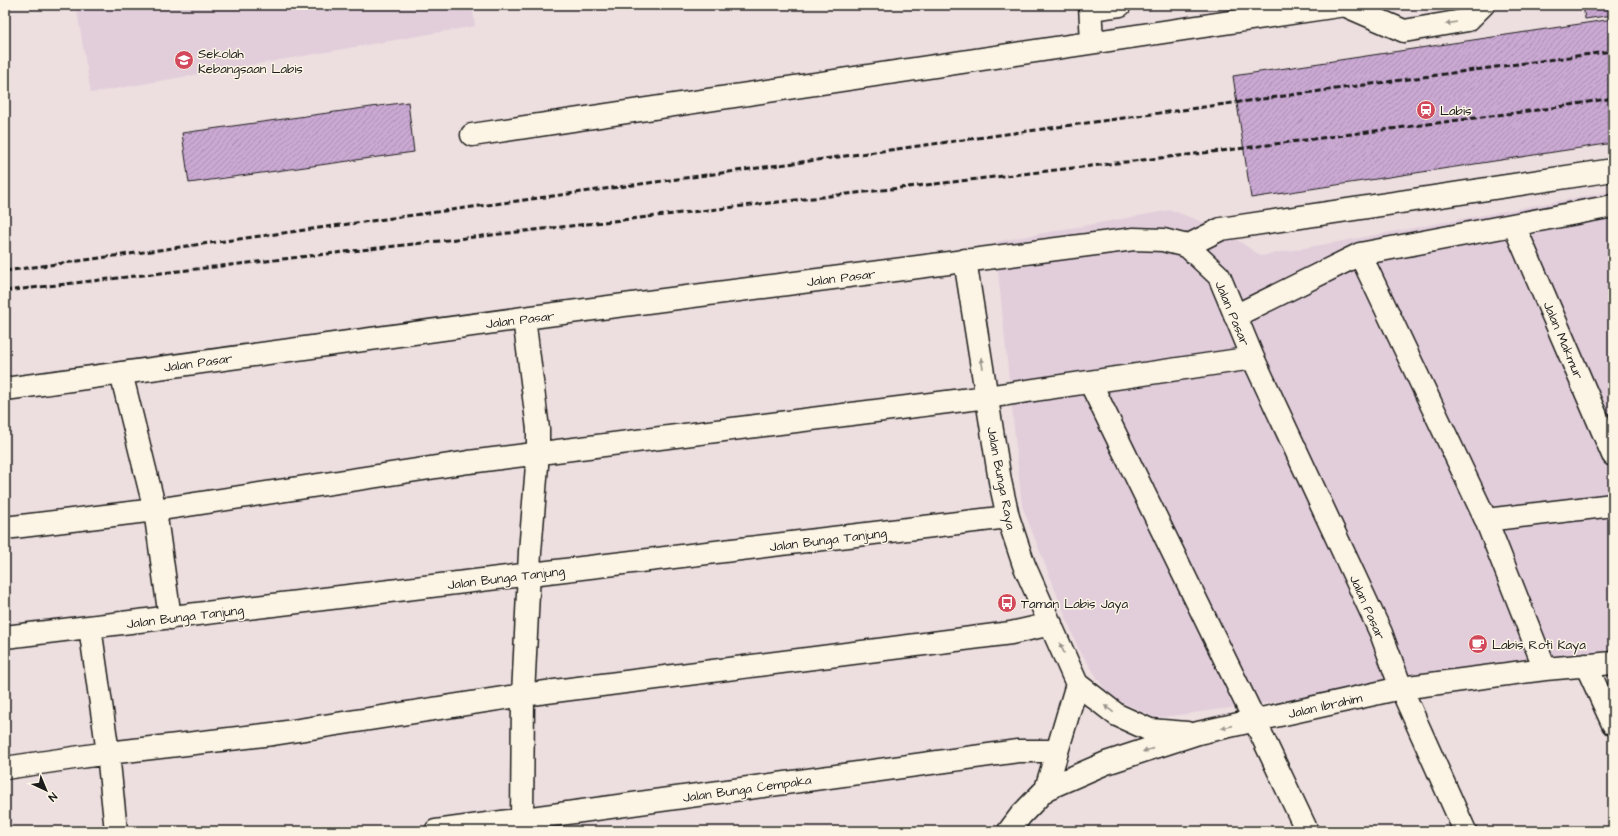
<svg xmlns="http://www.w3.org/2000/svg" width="1618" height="836" font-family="'Architects Daughter',sans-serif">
	<defs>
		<pattern id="building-hatch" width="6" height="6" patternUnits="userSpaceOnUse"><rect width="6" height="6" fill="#c9a8d2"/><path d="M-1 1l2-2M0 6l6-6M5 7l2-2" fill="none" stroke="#ac90b4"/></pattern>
	</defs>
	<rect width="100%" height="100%" fill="#eddedf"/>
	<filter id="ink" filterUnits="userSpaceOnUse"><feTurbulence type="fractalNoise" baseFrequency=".025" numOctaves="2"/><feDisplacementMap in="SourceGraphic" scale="8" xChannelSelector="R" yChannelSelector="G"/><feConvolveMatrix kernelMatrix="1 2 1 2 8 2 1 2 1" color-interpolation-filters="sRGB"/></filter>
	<g filter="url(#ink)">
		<path fill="#e2cedb" d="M76 5H472L475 26 91 93Z
			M1613 191V656L1156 718 1109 696 1078 648 1022 506 995 242 1171 210 1221 229 1261 256Z"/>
		<path fill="url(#building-hatch)" stroke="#1c1c1c" d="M1583 5H1613V15L1585 19Z
			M1613 19V143L1251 198 1233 76Z
			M408 102 414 152 189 183 182 133Z"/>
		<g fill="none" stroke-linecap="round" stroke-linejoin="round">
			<defs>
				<path id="minor" d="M1090 5 1092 42
					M1344 5 1404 31 1468 20 1483 5
					M1091 9 1120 5
					M472 135 1345 5
					M1514 225 1613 455
					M1187 246 1221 229 1613 170
					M1360 254 1486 520 1545 669
					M965 260 1000 481 1008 517 1024 565 1077 684 1117 715 1150 730 1187 733
					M1235 316 1360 254 1613 206
					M121 373 155 510 170 618
					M1090 382 1255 721 1307 831
					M5 389 524 318 1134 239 1163 240 1187 246 1219 276 1253 358 1381 633 1401 688 1465 831
					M1486 520 1613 505
					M5 528 155 510 469 462 987 397 1253 358
					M90 627 108 753 116 831
					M5 637 1008 517
					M1586 665 1613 724
					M5 768 108 753 273 734 523 695 1011 633 1051 624
					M1046 789 1077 684
					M522 820 523 695 530 552 538 453V429L524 318
					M436 831 1018 751H1057
					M1009 831 1021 815 1046 789 1106 763 1198 733 1401 688 1545 669 1613 663"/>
			</defs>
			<use href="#minor" stroke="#1c1c1c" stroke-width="25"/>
			<use href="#minor" stroke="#fcf5e5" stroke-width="22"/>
			<path stroke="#1c1c1c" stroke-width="3" stroke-dasharray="6 3" stroke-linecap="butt" d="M5 271 1613 51
				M5 291 1221 151 1552 108 1613 98"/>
		</g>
		<defs><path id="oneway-solid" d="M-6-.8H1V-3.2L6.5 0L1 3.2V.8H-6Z"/></defs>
		<g fill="#97938b">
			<use href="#oneway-solid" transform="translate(1451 23) rotate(170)"/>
			<use href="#oneway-solid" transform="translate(982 363) rotate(-99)"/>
			<use href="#oneway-solid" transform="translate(1062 648) rotate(-113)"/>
			<use href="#oneway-solid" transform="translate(1109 709) rotate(-142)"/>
			<use href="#oneway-solid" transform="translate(1227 727) rotate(167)"/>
			<use href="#oneway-solid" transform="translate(1148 750) rotate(162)"/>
		</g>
	</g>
	<defs>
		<symbol id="school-disc" viewBox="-11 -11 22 22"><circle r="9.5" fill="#d1495b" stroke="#fcf5e5"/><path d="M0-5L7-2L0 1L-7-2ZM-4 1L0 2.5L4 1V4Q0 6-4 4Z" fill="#fff"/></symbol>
		<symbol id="station-disc" viewBox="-11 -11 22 22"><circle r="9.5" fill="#d1495b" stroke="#fcf5e5"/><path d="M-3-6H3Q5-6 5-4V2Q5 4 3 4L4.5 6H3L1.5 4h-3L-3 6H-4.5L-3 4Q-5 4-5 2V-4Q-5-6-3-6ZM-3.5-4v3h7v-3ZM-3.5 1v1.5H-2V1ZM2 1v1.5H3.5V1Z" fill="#fff"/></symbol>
		<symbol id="bus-disc" viewBox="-11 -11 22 22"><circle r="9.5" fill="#d1495b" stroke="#fcf5e5"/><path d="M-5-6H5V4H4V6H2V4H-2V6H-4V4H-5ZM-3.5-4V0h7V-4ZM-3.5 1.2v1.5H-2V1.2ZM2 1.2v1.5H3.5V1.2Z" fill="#fff"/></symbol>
		<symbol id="cafe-disc" viewBox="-11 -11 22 22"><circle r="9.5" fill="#d1495b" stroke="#fcf5e5"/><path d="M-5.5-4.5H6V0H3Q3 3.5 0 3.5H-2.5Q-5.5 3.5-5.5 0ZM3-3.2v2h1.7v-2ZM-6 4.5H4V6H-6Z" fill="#fff"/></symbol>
	</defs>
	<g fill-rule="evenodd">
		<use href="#school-disc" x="173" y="49" width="22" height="22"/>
		<use href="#station-disc" x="1415" y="99" width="22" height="22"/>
		<use href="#bus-disc" x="996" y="592" width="22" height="22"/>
		<use href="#cafe-disc" x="1467" y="633" width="22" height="22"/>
	</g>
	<g text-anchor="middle" stroke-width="3" stroke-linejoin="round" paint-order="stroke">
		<g font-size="13" fill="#1c1c1c" stroke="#fcf5e5" text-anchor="start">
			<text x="198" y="58">Sekolah<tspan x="198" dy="15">Kebangsaan Labis</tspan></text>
			<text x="1440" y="115">Labis</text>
			<text x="1021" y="608">Taman Labis Jaya</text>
			<text x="1492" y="649">Labis Roti Kaya</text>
		</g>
		<g font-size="13" fill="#1c1c1c" stroke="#fcf5e5">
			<text transform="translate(841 277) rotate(-7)" y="5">Jalan Pasar</text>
			<text transform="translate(1233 313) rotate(67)" y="5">Jalan Pasar</text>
			<text transform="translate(520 319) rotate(-7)" y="5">Jalan Pasar</text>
			<text transform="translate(1564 340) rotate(67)" y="5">Jalan Makmur</text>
			<text transform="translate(198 362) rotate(-8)" y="5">Jalan Pasar</text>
			<text transform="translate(1002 478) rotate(79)" y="5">Jalan Bunga Raya</text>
			<text transform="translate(828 539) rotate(-7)" y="5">Jalan Bunga Tanjung</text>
			<text transform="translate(506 577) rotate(-7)" y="5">Jalan Bunga Tanjung</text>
			<text transform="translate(1368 607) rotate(66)" y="5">Jalan Pasar</text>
			<text transform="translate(185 616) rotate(-7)" y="5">Jalan Bunga Tanjung</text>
			<text transform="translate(1325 705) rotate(-13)" y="5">Jalan Ibrahim</text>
			<text transform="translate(747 788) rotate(-8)" y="5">Jalan Bunga Cempaka</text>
		</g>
	</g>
	<rect width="1618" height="836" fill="none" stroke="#fcf5e5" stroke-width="20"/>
	<rect x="10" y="10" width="1598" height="816" fill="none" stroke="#1c1c1c" stroke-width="1.5" filter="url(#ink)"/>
	<g transform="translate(46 790) rotate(136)" stroke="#fcf5e5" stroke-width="3" paint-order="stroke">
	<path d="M0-3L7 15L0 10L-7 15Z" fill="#1c1c1c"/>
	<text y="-6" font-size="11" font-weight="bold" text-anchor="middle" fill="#1c1c1c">N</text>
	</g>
</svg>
